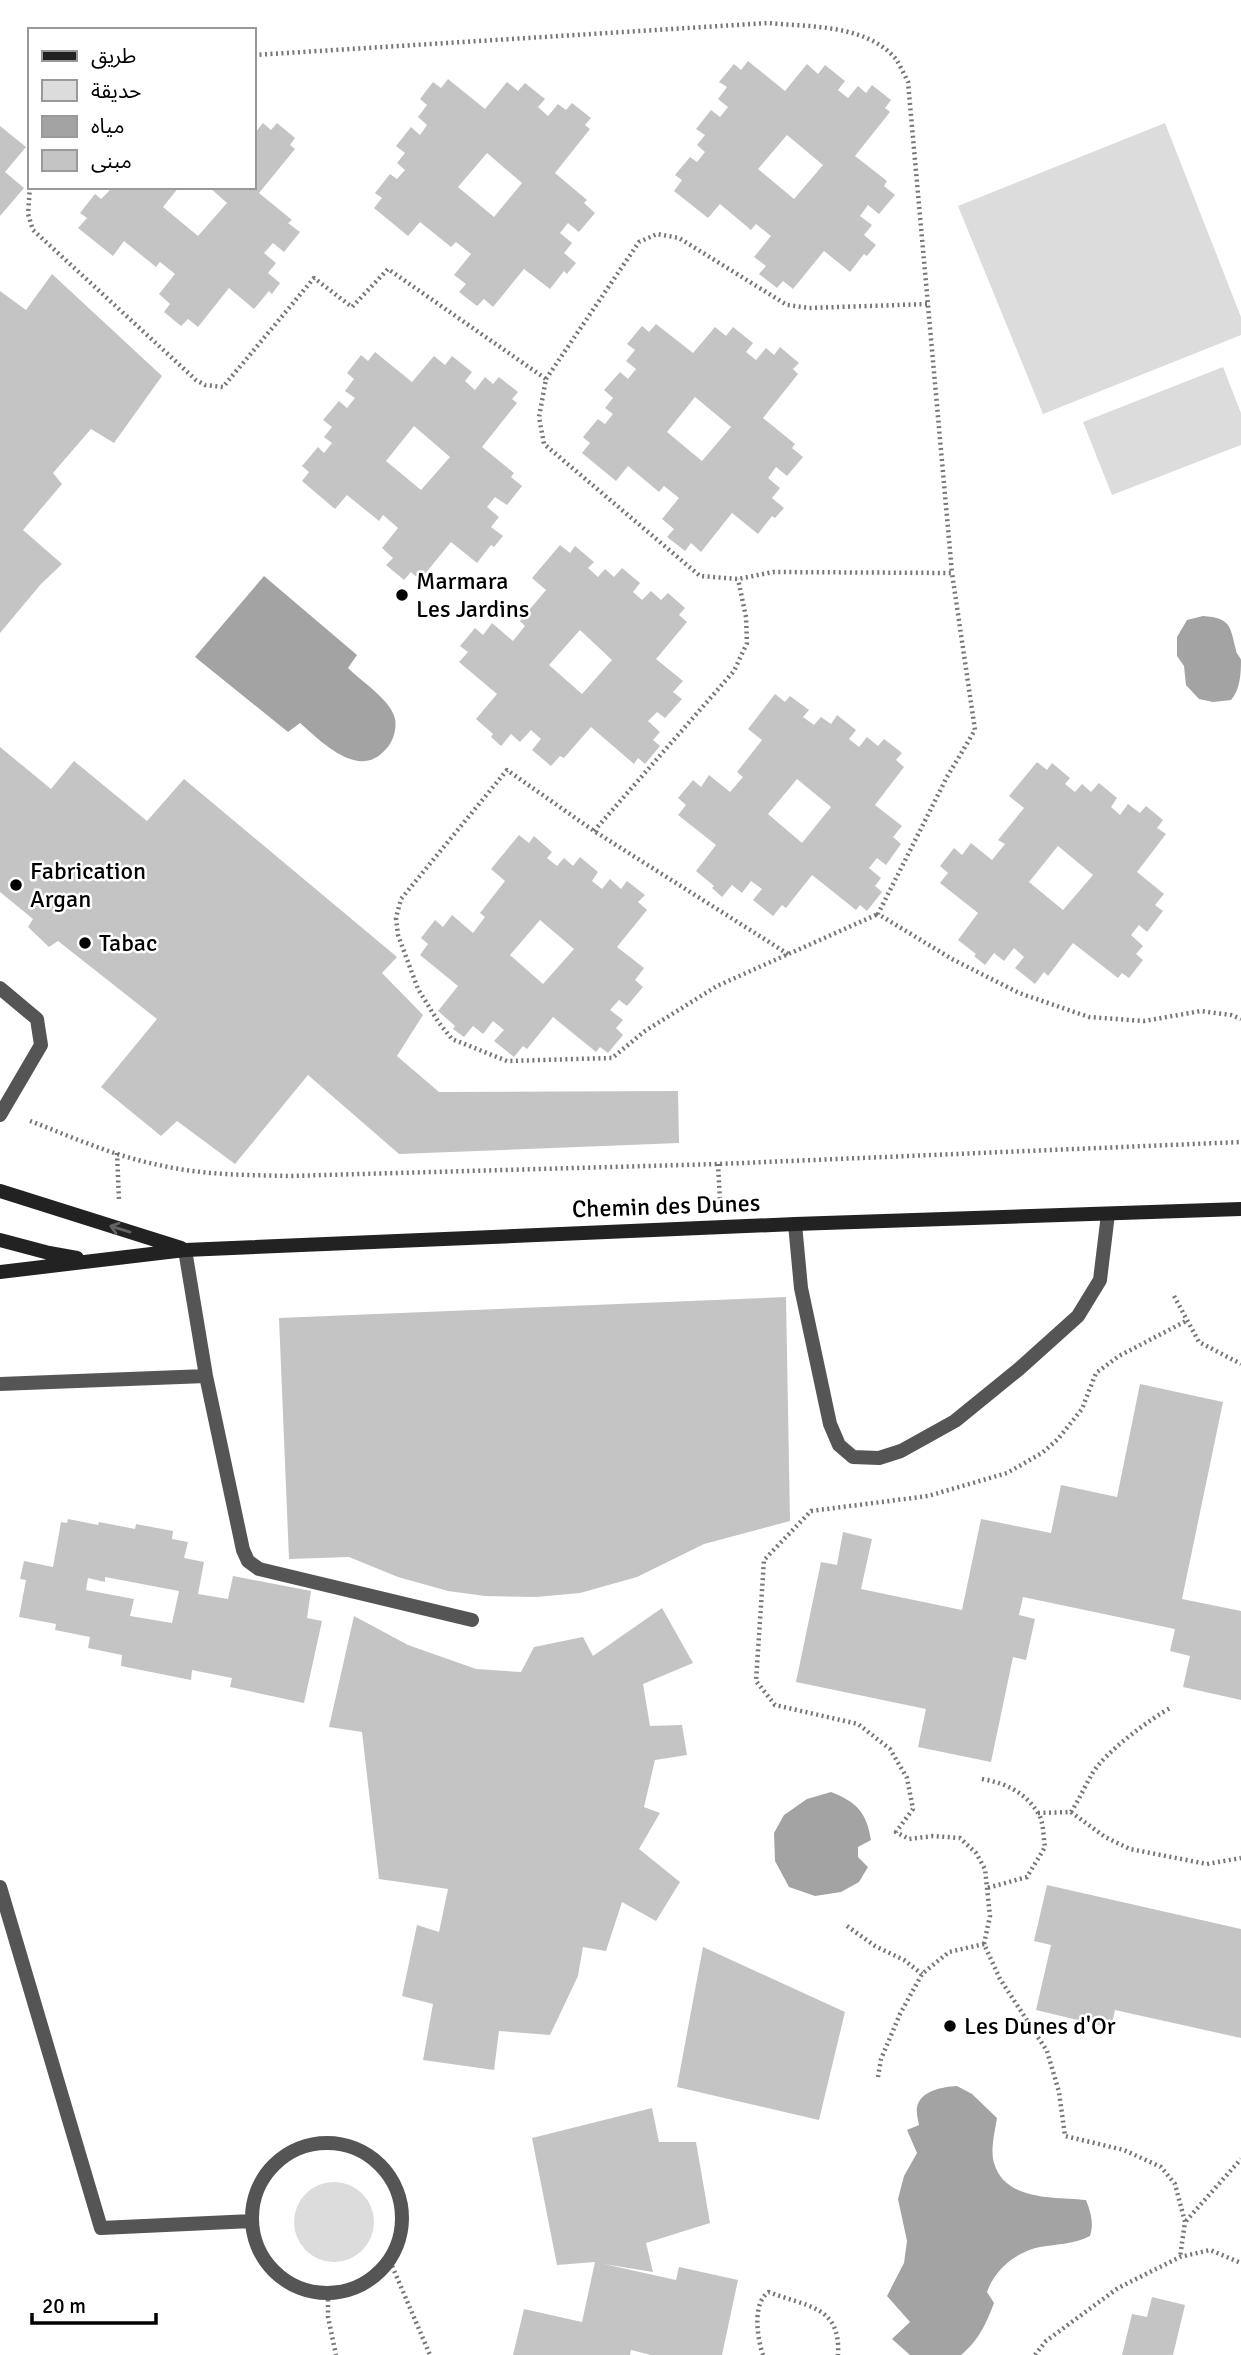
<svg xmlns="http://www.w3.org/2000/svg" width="1241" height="2355" font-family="Signika,'Noto Sans Arabic',sans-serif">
	<rect width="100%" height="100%" fill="#fff"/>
	<path fill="#dcdcdc" d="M1165 123 1241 317V335L1043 414 958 206Z
		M1223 367 1241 413V445L1112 495 1083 422Z
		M294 2222a40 40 0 1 1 80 0a40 40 0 1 1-80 0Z"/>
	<path fill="#a3a3a3" d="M264 576 357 655 348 668C361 681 392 701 395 719 397 729 393 742 386 749 359 781 322 742 300 723L288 732 195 657Z
		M1203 616C1231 618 1230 626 1236 650 1236 654 1240 656 1241 660 1241 674 1240 690 1231 700L1213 702 1199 699 1186 685 1184 666 1177 656V637L1187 620Z
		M831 1792C858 1803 866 1812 871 1840L858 1847V1857L868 1867 859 1882 841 1892 815 1896 789 1887 775 1861 774 1833 784 1815 807 1799Z
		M957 2086 972 2094 997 2118C995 2131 990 2150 994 2163 1005 2201 1054 2197 1086 2200 1091 2213 1094 2223 1090 2236 1074 2244 1058 2244 1040 2247 1016 2252 995 2269 987 2292L994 2303C986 2324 979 2340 961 2355H910L892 2339 910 2322 887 2296 904 2263 907 2241 898 2199 904 2176 917 2153 907 2130 919 2125C918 2120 916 2112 917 2107 921 2090 943 2087 957 2086Z"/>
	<path fill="#c4c4c4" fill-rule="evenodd" d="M748 61 785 91 807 64 818 74 825 65 845 81 838 90 848 98 858 86 866 93 872 85 891 100 885 108 890 112 855 156 887 181 884 186 895 195 879 214 868 205 860 216 872 225 864 235 876 245 867 256 864 254 850 272 824 251 793 289 783 281 777 288 759 274 766 266 754 257 771 236 756 224 751 230 720 204 708 218 674 191 682 180 675 175 690 157 697 162 705 152 697 145 705 135 696 129 711 110 720 117 728 107 718 99 727 87 719 82 734 64 741 70ZM787 135 823 165 794 199 758 169Z
		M448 79 485 109 507 82 518 91 525 83 545 99 538 107 548 116 558 104 566 110 572 103 591 118 585 125 590 129 555 173 587 200 584 203 595 213 579 232 568 223 560 233 572 243 564 253 576 263 567 274 564 271 550 289 524 269 493 307 484 299 477 306 459 292 466 284 454 275 471 254 456 242 451 247 420 222 408 236 374 208 382 198 375 193 390 174 397 179 405 170 397 163 405 153 396 146 411 127 420 135 427 125 418 117 427 105 420 99 433 82 441 88ZM487 153 522 183 494 217 458 187Z
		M263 123 271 130 277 123 295 138 290 145 295 149 259 193 292 220 288 223 300 232 284 252 273 243 264 253 276 263 268 273 280 283 272 294 269 291 254 309 229 288 198 327 188 319 181 326 164 312 170 304 159 294 175 274 160 262 156 267 124 241 113 256 78 228 87 218 80 213 95 194 101 199 110 190 107 187H179L163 207 198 236 227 203 209 187H254V134Z
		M0 126 26 147 5 172 24 188 0 216Z
		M52 274 162 376 114 443 91 429 53 473 62 484 23 530 62 564 41 584 0 633V291L26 310Z
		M656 324 693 353 715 327 726 336 733 327 753 343 746 352 756 360 766 348 774 355 780 347 799 363 793 369 798 374 763 418 795 444 792 448 803 457 787 476 776 467 768 478 780 488 772 498 784 508 775 518 772 516 758 534 732 513 701 552 691 543 685 551 667 537 674 529 662 519 679 498 664 486 659 492 628 466 616 481 582 453 590 443 583 437 598 419 605 424 613 414 605 408 613 398 604 390 620 372 628 379 636 369 626 361 635 350 627 344 642 326 649 332ZM695 397 731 427 702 461 667 432Z
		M375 352 412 382 434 356 445 365 452 356 472 372 465 381 475 390 485 377 493 384 499 377 518 392 512 399 517 403 482 447 514 473 511 477 522 486 507 505 495 497 487 507 499 517 491 527 503 536 494 547 491 545 477 563 451 542 420 580 411 572 404 580 386 565 393 558 382 548 398 528 383 515 379 521 347 495 335 509 302 481 309 472 302 466 318 447 324 453 332 443 324 437 332 427 323 420 339 401 347 408 355 398 345 391 354 379 347 373 361 355 368 361ZM414 426 450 457 421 490 386 461Z
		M560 545 570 553 575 546 594 562 588 568 598 577 605 569 614 577 622 568 640 583 633 592 642 600 651 591 661 600 668 593 685 608 679 615 687 622 656 659 683 681 673 692 682 699 665 718 657 712 648 721 660 732 653 740 660 746 645 764 638 758 634 764 591 727 564 758 560 756 551 766 532 750 541 739 531 730 520 742 511 734 501 746 491 737 493 734 476 719 497 694 459 662 468 652 460 646 475 628 483 635 492 623 513 641 525 626 520 621 546 590 532 578ZM580 630 612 660 582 694 549 665Z
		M775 694 785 702 790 696 809 710 803 717 814 725 821 717 831 724 837 715 856 730 849 739 859 747 867 737 878 746 884 739 902 753 896 760 904 767 875 805 902 826 893 837 901 844 886 865 877 858 869 868 881 878 875 886 882 892 867 911 860 905 856 910 812 875 786 908 782 905 773 916 753 900 762 889 751 881 742 893 732 885 722 897 712 888 714 886 696 871 716 845 678 815 686 805 678 798 693 780 701 787 709 775 730 792 743 777 737 772 762 740 748 729ZM797 779 831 807 802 843 768 814Z
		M0 747 51 789 74 761 147 821 184 779 397 957 382 973 423 1015 397 1056 439 1092 678 1091 679 1143 399 1154 308 1075 235 1164 177 1121 161 1136 101 1087 157 1019 58 941 49 947 28 927 33 919 0 892Z
		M1037 762 1047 770 1052 763 1070 778 1065 784 1075 792 1082 784 1091 792 1099 783 1117 798 1111 807 1120 815 1128 804 1140 813 1146 806 1163 820 1157 828 1166 834 1137 872 1164 894 1155 905 1163 911 1147 932 1139 925 1131 935 1143 946 1136 954 1143 960 1129 978 1122 973 1118 978 1073 943 1048 976 1044 972 1035 984 1015 968 1024 957 1014 948 1004 961 994 953 985 965 974 956 976 954 958 940 978 913 940 883 948 873 940 866 954 848 962 855 971 843 992 860 1005 844 998 840 1024 808 1009 796ZM1058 846 1093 875 1063 910 1029 882Z
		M519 835 529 843 534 836 552 852 547 858 557 866 564 858 573 866 580 857 598 872 592 881 602 889 610 879 621 889 627 881 645 895 638 902 647 910 617 947 644 968 635 980 643 987 627 1006 619 1000 610 1010 623 1020 616 1028 623 1035 608 1053 600 1047 596 1052 553 1017 527 1049 523 1046 514 1057 494 1041 504 1030 493 1021 483 1034 473 1026 464 1037 453 1029 455 1026 438 1011 458 986 420 955 428 944 421 938 435 920 443 927 452 915 473 933 485 917 480 913 505 881 491 869ZM540 920 574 949 543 984 510 955Z
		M786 1297 790 1521 704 1544 637 1577 580 1593 536 1597 485 1596 448 1591 398 1577 349 1557 289 1559 279 1318Z
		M1140 1384 1223 1402 1182 1599 1241 1611V1700L1183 1687 1190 1656 1170 1651 1175 1629 1023 1597 1019 1615 1035 1619 1026 1660 1013 1657 991 1762 918 1747 926 1709 796 1682 821 1562 837 1565 843 1532 872 1539 861 1589 962 1610 981 1519 1051 1533 1061 1485 1117 1497Z
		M68 1519 98 1525 99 1522 135 1529 136 1524 173 1531 172 1539 188 1542 184 1558 204 1562 198 1594 228 1599 233 1576 311 1591 307 1618 322 1621 304 1703 230 1687 232 1678 192 1670 191 1680 121 1666 122 1655 88 1648 90 1637 55 1630 56 1624 19 1617 26 1580 20 1579 24 1561 53 1567 61 1522 67 1523ZM105 1577 179 1591 172 1623 130 1616 134 1599 86 1590 88 1578 105 1582Z
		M662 1608 693 1663 643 1684 650 1726 682 1725 687 1755 655 1760 644 1807 660 1813 639 1849 680 1882 656 1921 622 1902 606 1951 583 1947 578 1976 550 2035 499 2031 494 2070 423 2060 433 2004 402 1996 417 1925 439 1932 448 1889 379 1879 362 1732 329 1727 354 1616 408 1645 476 1669 521 1672 534 1647 583 1637 593 1656Z
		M1047 1885 1241 1929V2038L1115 2010 1111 2028 1036 2010 1051 1945 1034 1941Z
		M703 1947 845 2012 819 2120 677 2087Z
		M652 2108 659 2142H696L710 2223 646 2243 653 2272 604 2264 676 2280 679 2267 738 2280 722 2355H651L631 2350 630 2355H513L524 2309 582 2322 595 2262 557 2265 532 2138Z
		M1152 2297 1185 2305 1173 2355H1122L1132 2314 1147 2317Z"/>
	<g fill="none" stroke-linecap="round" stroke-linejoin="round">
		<path stroke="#777" stroke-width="4.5" stroke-dasharray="2 3.5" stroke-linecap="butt" d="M254 55 768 23C809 27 865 24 895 58 900 65 904 74 908 82L952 573
			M30 187 28 214 33 230 196 380 205 385 223 387 314 278 352 307 388 269 546 379 539 417 544 444 700 576 738 579 773 572 952 573 975 730 947 777 878 914 952 959 1019 993 1089 1017 1144 1021 1201 1011 1231 1015 1241 1019
			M546 379 639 242 657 234 679 238 787 305 809 308 928 304
			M594 831 734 671 747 643 746 617 738 579
			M788 954 594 831 507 770 401 899 396 918 398 935 418 989 439 1023 452 1039 507 1061 612 1058 645 1031 717 986 878 914
			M30 1121C72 1137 114 1156 159 1165 202 1175 245 1175 289 1176L718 1164 1241 1142
			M117 1153 119 1200
			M718 1164 720 1200
			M1174 1296 1199 1342 1241 1364
			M982 1779C1005 1783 1025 1792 1038 1813 1044 1822 1043 1836 1045 1847L1027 1877 987 1888
			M1071 1812 1105 1837 1130 1849 1207 1864 1241 1858
			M1038 1813 1071 1812C1079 1800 1085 1786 1092 1774 1104 1753 1151 1718 1172 1707
			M847 1926 875 1946 904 1960 922 1974
			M984 1944 990 1916 985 1869 976 1853 960 1838 933 1836 909 1839 896 1832 913 1809 907 1778 890 1749 858 1724 775 1705 756 1681 764 1560 811 1511 928 1496 1007 1473 1042 1453 1058 1439 1082 1409 1096 1373 1119 1356 1188 1320
			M878 2077 881 2059 900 2014 922 1974 949 1952 984 1944 1000 1979 1047 2051 1059 2092 1065 2136 1124 2150 1161 2167 1175 2184 1185 2222 1180 2257
			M1186 2221 1241 2159
			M390 2261 430 2355
			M328 2294V2317L336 2355
			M763 2355C757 2338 752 2302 769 2292 806 2307 841 2305 838 2355
			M1035 2355 1046 2341 1118 2288 1180 2257 1210 2250 1241 2263"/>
		<path stroke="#555" stroke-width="14" d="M0 988 37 1019 41 1045 0 1115
			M795 1224 801 1288 830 1424 839 1445 853 1457 879 1458 901 1451 955 1421 1019 1369 1078 1316 1100 1280 1108 1214
			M185 1250 206 1376 243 1550 248 1561 259 1569 472 1620
			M0 1384 206 1376
			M0 1887 101 2228 252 2221
			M252 2218a75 75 0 1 1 150 0a75 75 0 1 1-150 0Z"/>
		<path stroke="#222" stroke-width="14" d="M0 1191 181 1248
			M0 1240 49 1253 77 1258
			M0 1272 185 1250 795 1224 1241 1209"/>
	</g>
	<defs><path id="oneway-shaft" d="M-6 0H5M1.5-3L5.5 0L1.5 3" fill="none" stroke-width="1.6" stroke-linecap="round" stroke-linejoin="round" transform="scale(1.75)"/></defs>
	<use stroke="#646464" href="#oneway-shaft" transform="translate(120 1229) rotate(-163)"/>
	<g fill="#000" stroke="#fff" stroke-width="2.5">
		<circle cx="402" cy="595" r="7"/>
		<circle cx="16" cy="885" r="7"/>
		<circle cx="85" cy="943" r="7"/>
		<circle cx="950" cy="2026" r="7"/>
	</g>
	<g text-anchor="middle" stroke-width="5" stroke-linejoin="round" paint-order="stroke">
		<g font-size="24" fill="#000" stroke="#fff" text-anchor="start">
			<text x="416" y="589">Marmara<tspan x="416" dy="28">Les Jardins</tspan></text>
			<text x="30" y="879">Fabrication<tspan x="30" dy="28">Argan</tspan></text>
			<text x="99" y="951">Tabac</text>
			<text x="964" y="2034">Les Dunes d'Or</text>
		</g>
		<g font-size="24" fill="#000" stroke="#fff">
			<text transform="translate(666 1206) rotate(-2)" y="8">Chemin des Dunes</text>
		</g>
	</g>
	<rect x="28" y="28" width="228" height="161" fill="#ffffff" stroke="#999999" stroke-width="2"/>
	<rect x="42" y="51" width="35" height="10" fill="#222222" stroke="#999999" stroke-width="2"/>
	<text x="91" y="63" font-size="21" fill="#000000">طريق</text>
	<rect x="42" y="80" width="35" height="21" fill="#dcdcdc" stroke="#999999" stroke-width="2"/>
	<text x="91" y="98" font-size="21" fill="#000000">حديقة</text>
	<rect x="42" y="116" width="35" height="21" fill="#a3a3a3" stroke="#999999" stroke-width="2"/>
	<text x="91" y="133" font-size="21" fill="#000000">مياه</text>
	<rect x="42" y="150" width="35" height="21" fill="#c4c4c4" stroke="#999999" stroke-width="2"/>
	<text x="91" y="168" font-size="21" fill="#000000">مبنى</text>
	<path d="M32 2313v10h124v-10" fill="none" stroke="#000000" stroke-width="3.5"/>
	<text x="42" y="2313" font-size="21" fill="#000000" stroke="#ffffff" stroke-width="5" paint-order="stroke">20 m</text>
</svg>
